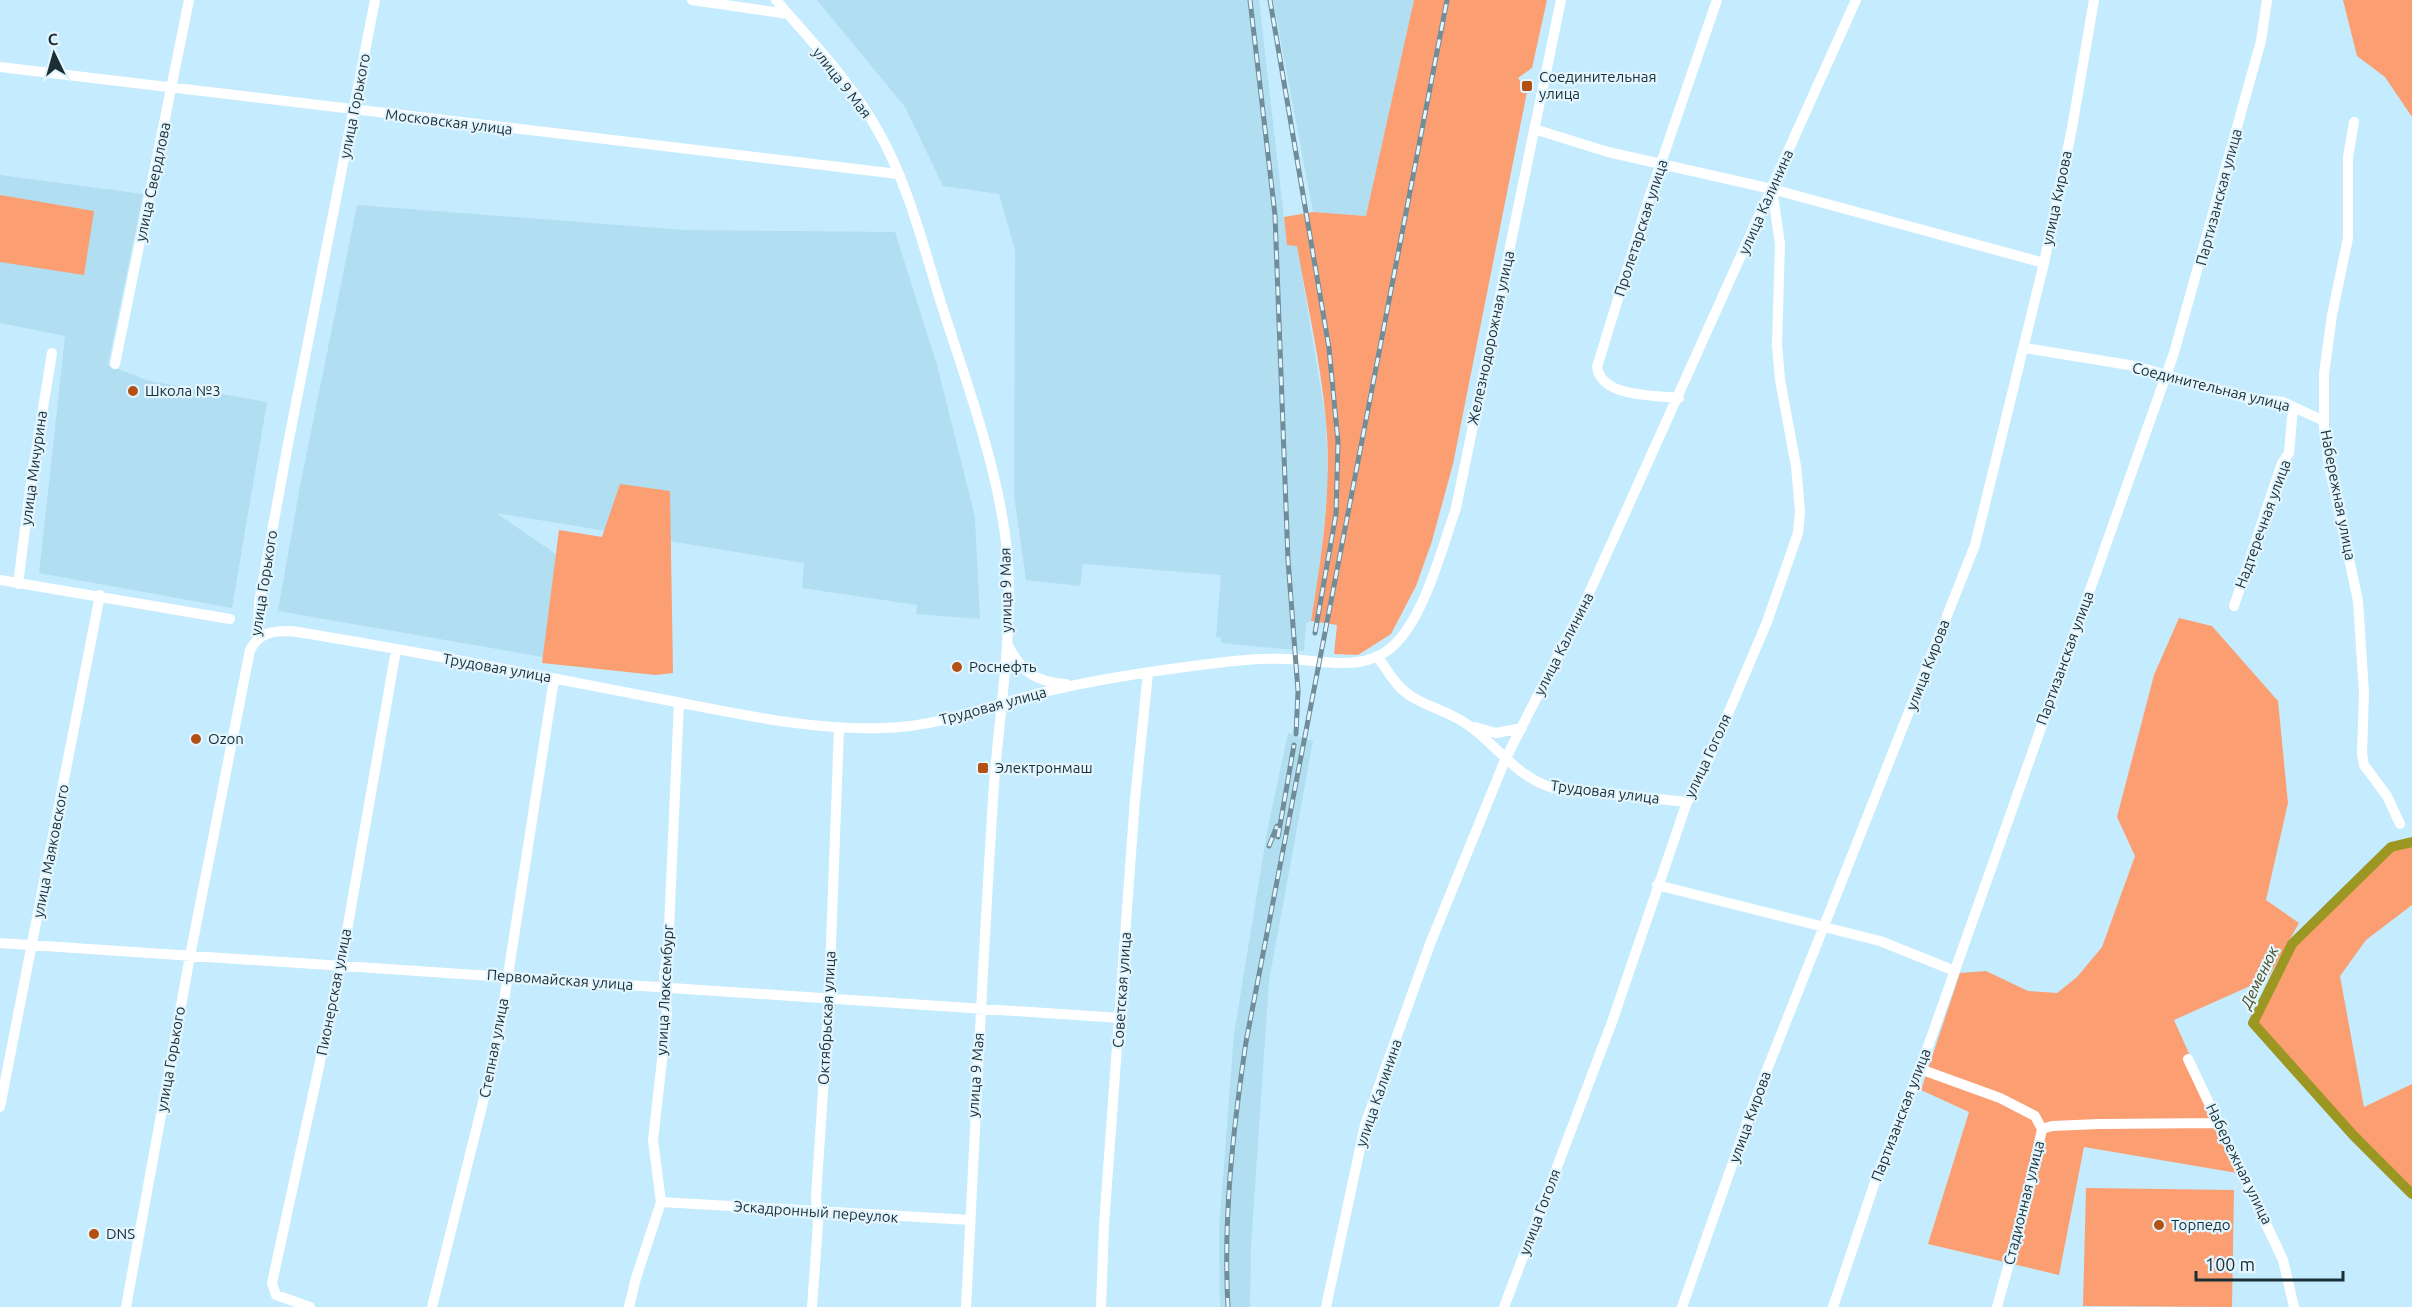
<svg xmlns="http://www.w3.org/2000/svg" width="2412" height="1307" font-family="Ubuntu,sans-serif">
	<rect width="100%" height="100%" fill="#c5ecfe"/>
	<path fill="#b1def1" d="M817 0H1259L1287 244 1297 245 1326 421 1328 485 1320 567 1311 621 1306 623 1304 651 1221 643V638L1216 637 1221 575 1083 564 1080 586 1026 580 1014 496 1015 250 999 194 943 186 905 107Z
		M1273 0H1414L1366 216 1313 212Z
		M0 175 143 194 108 365 149 381 267 402 232 608 39 573 65 336 0 323Z
		M357 205 683 230 895 232 937 365 975 517 980 619 916 614 917 605 802 588 804 563 496 513 556 554 543 657 278 611 300 486Z
		M1288 733 1313 741 1269 981 1251 1246 1250 1307H1220L1219 1230 1234 1034 1267 832Z"/>
	<path fill="#fb9e71" d="M1414 0H1547L1532 68 1518 78 1527 92 1453 464 1432 541 1416 586 1391 634 1358 655 1334 654 1337 625 1311 621C1322 555 1332 488 1326 421 1321 363 1307 304 1297 246L1287 245 1284 217 1313 212 1366 216Z
		M2343 0H2412V117L2385 77 2357 56Z
		M0 195 94 211 84 275 0 262Z
		M620 484 670 491 673 673 656 675 542 663 559 530 602 537Z
		M2179 618 2212 626 2278 701 2288 803 2266 900 2299 923 2268 978 2174 1020 2243 1174 2084 1147 2059 1275 1928 1244 1969 1112 1921 1090 1960 973 1986 971 2028 991 2057 993 2077 977 2102 947 2135 856 2117 817 2154 675Z
		M2412 842V905L2366 940 2340 976 2364 1107 2412 1084V1194L2353 1135 2253 1023 2292 944 2391 847Z
		M2086 1188 2234 1190 2232 1307 2083 1306Z"/>
	<g fill="none" stroke-linecap="round" stroke-linejoin="round">
		<path stroke="#9c9622" stroke-width="10" d="M2412 842 2391 847 2292 944 2253 1023 2353 1135 2412 1194"/>
		<path stroke="#fff" stroke-width="10" d="M692 0 788 14
			M776 0C811 41 851 82 877 129 908 183 923 245 941 303 965 378 994 456 1005 534 1017 622 998 712 993 800 982 969 975 1138 966 1307
			M0 67 898 174
			M2354 122 2348 157V238L2332 315 2324 374V426L2329 465 2358 601 2364 693 2362 754 2364 765 2387 796 2400 824
			M1534 129 1608 152 1772 189 2044 263
			M2025 348 2135 366 2246 398 2283 402 2324 421
			M115 364 189 0
			M1679 398C1654 395 1602 398 1597 367L1649 198 1717 0
			M0 580 230 619
			M18 584 31 482 52 353
			M2234 606 2282 463 2289 453 2293 407
			M258 639 259 603 288 444 375 0
			M1007 643C1020 671 1035 682 1066 684
			M1377 656C1388 671 1397 689 1414 698 1431 708 1452 713 1468 725 1498 746 1516 777 1553 788L1687 802
			M1475 727 1496 733 1522 728
			M1657 885 1880 941 1955 971
			M0 943 1120 1018
			M2188 1059 2283 1260 2294 1307
			M1920 1069 2000 1098 2035 1116 2042 1129 2029 1190 1997 1307
			M0 1107 100 595
			M2042 1129 2052 1126 2099 1124 2219 1123
			M661 1202 970 1220
			M126 1307 190 956 250 650C260 632 272 631 291 631 411 650 531 674 650 697 727 711 805 731 884 728 938 727 989 706 1040 693 1097 679 1158 670 1217 663 1240 660 1263 658 1287 659 1322 660 1362 673 1392 647 1424 619 1442 548 1456 508L1561 0
			M310 1307 276 1295 272 1283 341 965 396 650
			M432 1307 497 1046 554 679
			M629 1307 636 1278 661 1202 653 1140 667 1016 664 976 668 951 679 702
			M812 1307 818 1224 816 1198 829 999 839 728
			M1101 1307 1104 1225 1135 799 1148 673
			M1326 1307 1365 1125 1430 944 1505 760 1585 602 1856 0
			M1504 1307 1612 1022 1687 802 1702 775 1767 622 1798 533 1800 511 1796 466 1780 380 1777 344 1780 244 1772 189
			M1682 1307 1755 1100 1975 545 2044 263 2072 128 2094 0
			M1833 1307 1878 1173 1920 1069 2174 353 2261 41 2267 0"/>
		<defs>
			<path id="rail" d="M1250 0 1275 215 1288 560 1298 691 1296 734
				M1270 0 1329 348 1338 442 1336 514 1315 633
				M1278 837 1294 745
				M1269 846 1277 826
				M1228 1307C1223 1218 1233 1130 1246 1042L1447 0"/>
		</defs>
		<use href="#rail" stroke="#708d9a" stroke-width="5"/>
		<use href="#rail" stroke="#e3f6ff" stroke-width="3" stroke-dasharray="9" stroke-linecap="butt"/>
	</g>
	<g fill="#b35115" stroke="#e3f6ff" stroke-width="2">
		<rect x="1521" y="80" width="12" height="12" rx="3"/>
		<circle cx="133" cy="391" r="6"/>
		<circle cx="957" cy="667" r="6"/>
		<circle cx="196" cy="739" r="6"/>
		<rect x="977" y="762" width="12" height="12" rx="3"/>
		<circle cx="2159" cy="1225" r="6"/>
		<circle cx="94" cy="1234" r="6"/>
	</g>
	<g text-anchor="middle" stroke-width="4.5" stroke-linejoin="round" paint-order="stroke">
		<g font-size="15" fill="#1a2e36" stroke="#e3f6ff" text-anchor="start">
			<text x="1539" y="82">Соединительная<tspan x="1539" dy="17">улица</tspan></text>
			<text x="145" y="396">Школа №3</text>
			<text x="969" y="672">Роснефть</text>
			<text x="208" y="744">Ozon</text>
			<text x="995" y="773">Электронмаш</text>
			<text x="2171" y="1230">Торпедо</text>
			<text x="106" y="1239">DNS</text>
		</g>
		<g font-size="15" fill="#1a2e36" stroke="#e3f6ff">
			<text transform="translate(842 83) rotate(52)" y="5">улица 9 Мая</text>
			<text transform="translate(355 106) rotate(-79)" y="5">улица Горького</text>
			<text transform="translate(449 122) rotate(7)" y="5">Московская улица</text>
			<text transform="translate(153 182) rotate(-78)" y="5">улица Свердлова</text>
			<text transform="translate(2219 197) rotate(-75)" y="5">Партизанская улица</text>
			<text transform="translate(2057 198) rotate(-78)" y="5">улица Кирова</text>
			<text transform="translate(1766 202) rotate(-66)" y="5">улица Калинина</text>
			<text transform="translate(1641 228) rotate(-72)" y="5">Пролетарская улица</text>
			<text transform="translate(1491 338) rotate(-78)" y="5">Железнодорожная улица</text>
			<text transform="translate(2211 387) rotate(14)" y="5">Соединительная улица</text>
			<text transform="translate(34 468) rotate(-82)" y="5">улица Мичурина</text>
			<text transform="translate(2338 495) rotate(79)" y="5">Набережная улица</text>
			<text transform="translate(2263 524) rotate(-70)" y="5">Надтеречная улица</text>
			<text transform="translate(264 583) rotate(-81)" y="5">улица Горького</text>
			<text transform="translate(1006 590) rotate(-91)" y="5">улица 9 Мая</text>
			<text transform="translate(1564 644) rotate(-63)" y="5">улица Калинина</text>
			<text transform="translate(2065 658) rotate(-70)" y="5">Партизанская улица</text>
			<text transform="translate(1928 665) rotate(-69)" y="5">улица Кирова</text>
			<text transform="translate(497 668) rotate(10)" y="5">Трудовая улица</text>
			<text transform="translate(993 706) rotate(-15)" y="5">Трудовая улица</text>
			<text transform="translate(1708 756) rotate(-65)" y="5">улица Гоголя</text>
			<text transform="translate(1605 792) rotate(7)" y="5">Трудовая улица</text>
			<text transform="translate(51 851) rotate(-79)" y="5">улица Маяковского</text>
			<text transform="translate(560 980) rotate(4)" y="5">Первомайская улица</text>
			<text transform="translate(665 990) rotate(-87)" y="5">улица Люксембург</text>
			<text transform="translate(1122 990) rotate(-86)" y="5">Советская улица</text>
			<text transform="translate(334 992) rotate(-79)" y="5">Пионерская улица</text>
			<text transform="translate(827 1018) rotate(-87)" y="5">Октябрьская улица</text>
			<text transform="translate(494 1048) rotate(-79)" y="5">Степная улица</text>
			<text transform="translate(171 1059) rotate(-80)" y="5">улица Горького</text>
			<text transform="translate(976 1075) rotate(-86)" y="5">улица 9 Мая</text>
			<text transform="translate(1379 1093) rotate(-71)" y="5">улица Калинина</text>
			<text transform="translate(1901 1115) rotate(-69)" y="5">Партизанская улица</text>
			<text transform="translate(1750 1117) rotate(-70)" y="5">улица Кирова</text>
			<text transform="translate(2239 1164) rotate(64)" y="5">Набережная улица</text>
			<text transform="translate(2024 1203) rotate(-76)" y="5">Стадионная улица</text>
			<text transform="translate(816 1212) rotate(4)" y="5">Эскадронный переулок</text>
			<text transform="translate(1540 1212) rotate(-69)" y="5">улица Гоголя</text>
		</g>
		<g font-size="16" font-style="italic" fill="#4f4d21" stroke="#e3f6ff">
			<text transform="translate(2259 977) rotate(-64)" y="6">Деменюк</text>
		</g>
	</g>
	<g transform="translate(54 54) rotate(355)" stroke="#e3f6ff" stroke-width="4.5" paint-order="stroke">
	<path d="M0-4.5L10 22L0 15L-10 22Z" fill="#1a2e36"/>
	<text y="-9" font-size="16" font-weight="bold" text-anchor="middle" fill="#1a2e36">С</text>
	</g>
	<path d="M2196 1271v9h147v-9" fill="none" stroke="#1a2e36" stroke-width="3"/>
	<text x="2205" y="1271" font-size="18" fill="#1a2e36" stroke="#e3f6ff" stroke-width="4.5" paint-order="stroke">100 m</text>
</svg>
